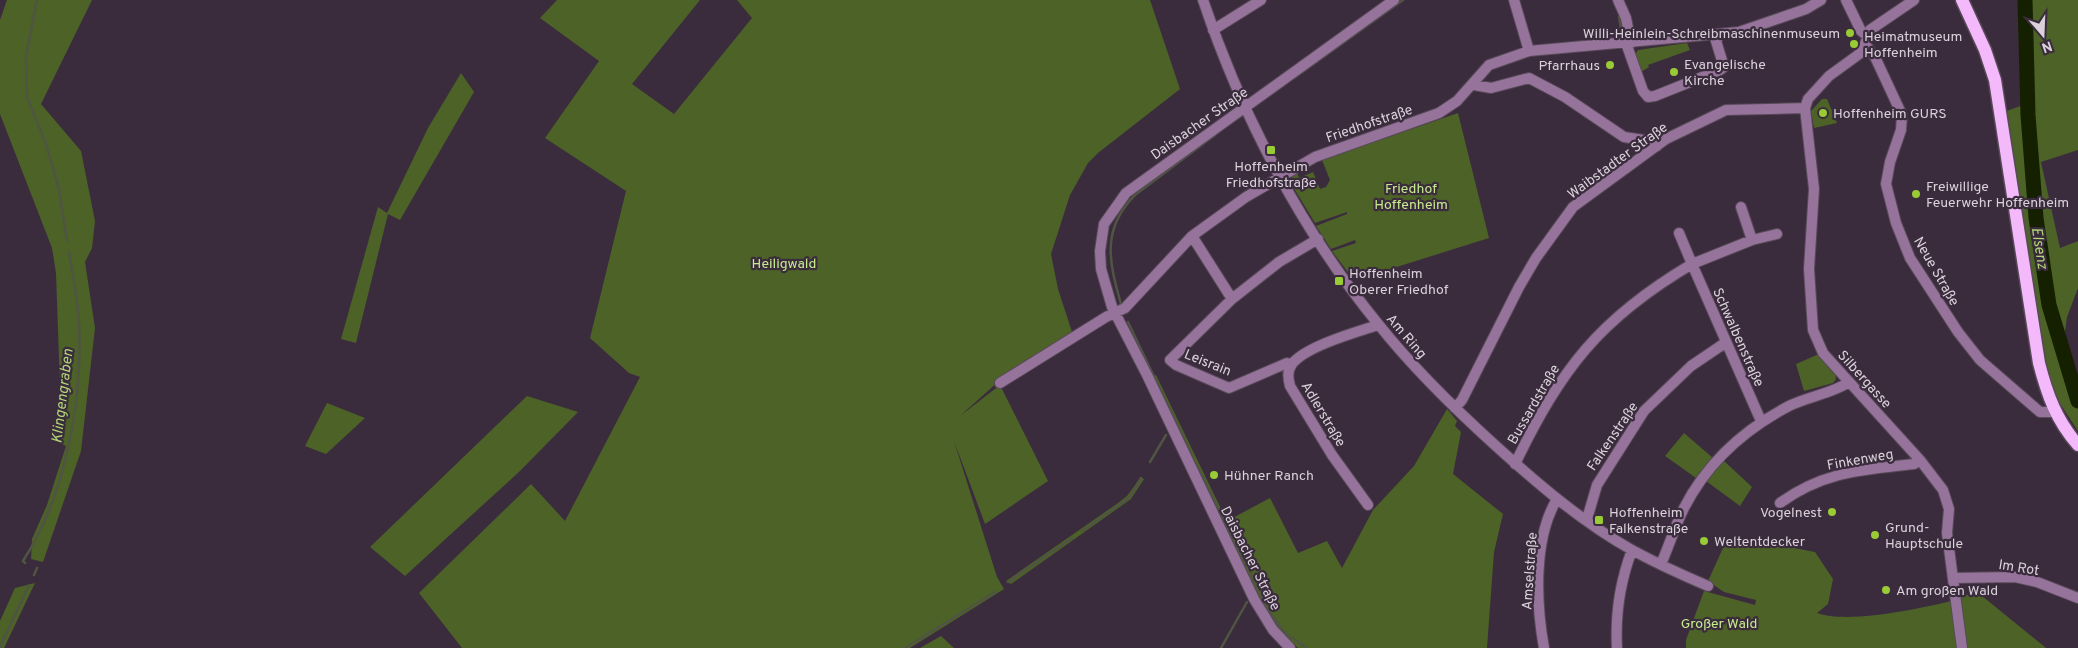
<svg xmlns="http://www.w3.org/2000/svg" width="2078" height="648" font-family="Overpass,sans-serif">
	<rect width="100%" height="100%" fill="#3b2c3d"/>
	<path fill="#4c6227" d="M7 0H92L41 104 81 151 95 221 92 248 85 262 95 328 81 451 43 562 31 559 32 539 47 505 66 446 62 444 56 273 52 248 0 114V20Z
		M557 0H700L632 84 674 114 752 18 737 0H1150L1180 89 1098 153 1088 163 1070 195 1051 254 1058 289 1073 335 999 381 960 416 1000 385 1048 481 985 524 954 441 997 577 1004 589 910 648H462L419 593 531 484 565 521 640 377 629 373 590 338 626 191 545 138 599 61 540 18Z
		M2024 0H2078V150L2041 162 2060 248 2078 241V288L2067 317 2063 345 2078 391V431L2059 402 2045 365 2004 112 2026 104Z
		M1687 43 1690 50 1648 65 1649 67 1641 72 1635 55 1638 50Z
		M461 73 474 92 400 220 388 214 356 343 341 339 378 207 387 213 428 128Z
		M1822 99H1827L1837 123 1814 128 1811 111Z
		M1458 113 1489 238 1368 276 1365 270 1350 275 1332 251 1356 243 1355 240 1331 249 1316 226 1347 214V212L1315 223 1292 185 1291 178 1297 172 1299 178 1313 172 1320 189 1326 187 1330 180 1322 160Z
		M1819 354 1835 373 1836 379 1833 383 1804 391 1796 364Z
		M1156 375 1227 521 1270 498 1298 553 1327 541 1342 568 1373 510 1414 466 1447 409 1457 421 1455 426 1461 432 1453 474 1503 514 1494 552 1487 648H1298L1274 626 1265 612 1152 377Z
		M527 396 578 412 520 471 405 576 370 547Z
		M327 403 365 418 326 454 305 446Z
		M1684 433 1713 458 1696 478 1665 456Z
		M1724 461 1752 487 1740 506 1706 481Z
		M1141 477 1144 479 1131 499 1011 584 1006 581 1118 503 1127 496Z
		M1736 537 1815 552 1833 579 1828 604 1817 613C1848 624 1918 609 1951 601L1958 645 1967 643 1960 598 1976 591 2046 648H1686V640L1704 591 1755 605 1756 600 1724 592 1708 581 1723 548Z
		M35 583 4 648H0V621L15 588Z
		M941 636 954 648H920Z"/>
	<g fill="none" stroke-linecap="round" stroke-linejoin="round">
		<path stroke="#4f5542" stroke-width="2.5" d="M37 0 26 56 27 97 46 144 59 189 67 241
			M1619 17 1623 39
			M1294 78 1403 0
			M1121 304C1109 262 1101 229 1135 195L1215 135
			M1128 322 1192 456
			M1150 462 1166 435
			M1196 464 1271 614 1285 633 1307 648
			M1082 531 1130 497 1141 478
			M25 563 23 561C65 496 83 402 79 324 78 300 73 276 69 252
			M34 575 37 568
			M1008 582 1072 538
			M0 647 29 585
			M905 648 995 592
			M1221 648 1247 602"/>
		<path stroke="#142000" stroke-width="15" d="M2025 0 2028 115 2036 218 2049 305 2078 401"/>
		<defs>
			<path id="minor" d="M1203 0C1242 116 1301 230 1379 325 1414 369 1454 408 1496 446 1538 484 1582 522 1632 550 1656 563 1682 575 1708 586
				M1514 0 1529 51
				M1618 0 1626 18 1631 43
				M1846 0 1861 31 1867 36
				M1914 0 1870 30 1862 52 1829 76 1808 99 1805 108 1814 189 1809 269 1813 330 1823 353 1920 460 1943 490 1949 509 1947 533 1962 648
				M1213 30 1261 0
				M1626 43 1643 91 1648 97 1655 96 1720 70 1724 67 1716 41 1719 35
				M1865 44 1875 57 1902 115 1901 130 1890 162 1886 184 1896 223 1910 258 1958 332 1980 360 2040 412H2055
				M1474 85 1491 88 1529 78 1565 97 1624 137 1650 141 1657 146
				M1741 207 1752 240
				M1679 233 1692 264 1752 240 1777 234
				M1192 236 1232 299
				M1291 365 1287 363 1229 388 1176 365 1170 360 1232 299 1279 262 1318 239
				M1000 383 1106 317 1125 308 1192 236 1246 197 1315 157 1439 113 1457 101 1489 65 1529 51 1739 32 1806 9 1821 0
				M1455 408 1462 400 1519 287 1536 258 1573 207 1666 139 1726 110 1805 108
				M1515 464C1561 369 1599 319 1692 264L1761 421
				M1780 503C1824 471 1863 470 1914 464L1920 460
				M1368 505 1332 455 1290 386C1288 378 1287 371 1292 364 1306 346 1357 332 1378 325
				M1587 519 1597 485 1644 411 1691 366 1725 343
				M1661 564C1669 546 1675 526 1684 508 1707 463 1745 429 1789 406 1806 397 1834 393 1849 382
				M1953 578 2015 577 2037 582 2078 598
				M1290 648 1273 630 1254 599 1147 375 1112 307 1101 269 1100 251 1104 224 1126 193 1394 0
				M1544 648C1536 603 1533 539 1557 499
				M1617 648C1615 613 1620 582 1632 550"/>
			<path id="major" d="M1962 0 1985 50 1995 80 2039 363C2047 394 2056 420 2078 445"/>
		</defs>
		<use href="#minor" stroke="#584a59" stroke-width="12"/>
		<use href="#major" stroke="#584a59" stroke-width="15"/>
		<use href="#minor" stroke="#96739b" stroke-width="10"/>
		<use href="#major" stroke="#f3b9fb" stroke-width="12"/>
	</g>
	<g fill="#99cb35" stroke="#3b2c3d" stroke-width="2">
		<circle cx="1850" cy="33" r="5"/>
		<circle cx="1854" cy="44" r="5"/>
		<circle cx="1610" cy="65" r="5"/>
		<circle cx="1674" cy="72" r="5"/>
		<circle cx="1823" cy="113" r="5"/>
		<rect x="1266" y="145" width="10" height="10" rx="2.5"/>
		<circle cx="1916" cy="194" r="5"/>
		<rect x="1334" y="276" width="10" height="10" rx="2.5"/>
		<circle cx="1214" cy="475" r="5"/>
		<circle cx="1832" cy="512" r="5"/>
		<rect x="1594" y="515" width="10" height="10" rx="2.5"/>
		<circle cx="1875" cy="535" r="5"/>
		<circle cx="1704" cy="541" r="5"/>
		<circle cx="1886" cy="590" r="5"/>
	</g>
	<g text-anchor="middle" stroke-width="4.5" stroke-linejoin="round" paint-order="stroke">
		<g font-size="14" fill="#dad1db" stroke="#3b2c3d" text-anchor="start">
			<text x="1840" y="38" text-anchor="end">Willi-Heinlein-Schreibmaschinenmuseum</text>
			<text x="1864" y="41">Heimatmuseum<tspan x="1864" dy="16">Hoffenheim</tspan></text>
			<text x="1684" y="69">Evangelische<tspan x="1684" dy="16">Kirche</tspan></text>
			<text x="1600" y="70" text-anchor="end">Pfarrhaus</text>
			<text x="1833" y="118">Hoffenheim GURS</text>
			<text x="1271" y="171" text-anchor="middle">Hoffenheim<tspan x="1271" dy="16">Friedhofstraße</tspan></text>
			<text x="1926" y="191">Freiwillige<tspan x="1926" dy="16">Feuerwehr Hoffenheim</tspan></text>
			<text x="1349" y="278">Hoffenheim<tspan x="1349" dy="16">Oberer Friedhof</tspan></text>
			<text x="1224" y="480">Hühner Ranch</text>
			<text x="1609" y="517">Hoffenheim<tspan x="1609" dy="16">Falkenstraße</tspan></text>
			<text x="1822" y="517" text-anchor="end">Vogelnest</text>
			<text x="1885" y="532">Grund-<tspan x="1885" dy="16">Hauptschule</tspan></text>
			<text x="1714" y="546">Weltentdecker</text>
			<text x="1896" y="595">Am großen Wald</text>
		</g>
		<g font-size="14" fill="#dad1db" stroke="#3b2c3d">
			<text transform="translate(1199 123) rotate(-35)" y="5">Daisbacher Straße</text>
			<text transform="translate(1369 123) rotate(-19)" y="5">Friedhofstraße</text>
			<text transform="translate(1617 160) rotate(-36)" y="5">Waibstadter Straße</text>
			<text transform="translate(1937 271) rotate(60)" y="5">Neue Straße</text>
			<text transform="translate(1407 336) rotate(49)" y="5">Am Ring</text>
			<text transform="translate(1739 337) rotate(66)" y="5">Schwalbenstraße</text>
			<text transform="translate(1208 362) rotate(22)" y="5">Leisrain</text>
			<text transform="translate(1865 379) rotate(48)" y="5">Silbergasse</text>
			<text transform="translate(1533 404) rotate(-60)" y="5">Bussardstraße</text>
			<text transform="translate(1324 414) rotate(59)" y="5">Adlerstraße</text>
			<text transform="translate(1612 436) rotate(-56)" y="5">Falkenstraße</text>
			<text transform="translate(1860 459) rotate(-10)" y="5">Finkenweg</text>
			<text transform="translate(1251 558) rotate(63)" y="5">Daisbacher Straße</text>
			<text transform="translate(2019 567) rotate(9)" y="5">Im Rot</text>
			<text transform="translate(1529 571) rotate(-86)" y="5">Amselstraße</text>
		</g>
		<g font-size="14" fill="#c5eb8c" stroke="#3b2c3d">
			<text x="1411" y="193">Friedhof<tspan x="1411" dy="16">Hoffenheim</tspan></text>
			<text x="784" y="268">Heiligwald</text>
			<text x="1719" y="628">Großer Wald</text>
		</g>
		<g font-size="15" font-style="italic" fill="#b1d677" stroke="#3b2c3d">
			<text transform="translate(2040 248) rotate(81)" y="5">Elsenz</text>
			<text transform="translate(62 396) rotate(-83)" y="5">Klingengraben</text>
		</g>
	</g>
	<g transform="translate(2043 35) rotate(161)" stroke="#3b2c3d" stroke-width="4" paint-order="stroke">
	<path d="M0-4L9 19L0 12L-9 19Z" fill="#dad1db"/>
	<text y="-8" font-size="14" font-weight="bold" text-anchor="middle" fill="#dad1db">N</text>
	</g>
</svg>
